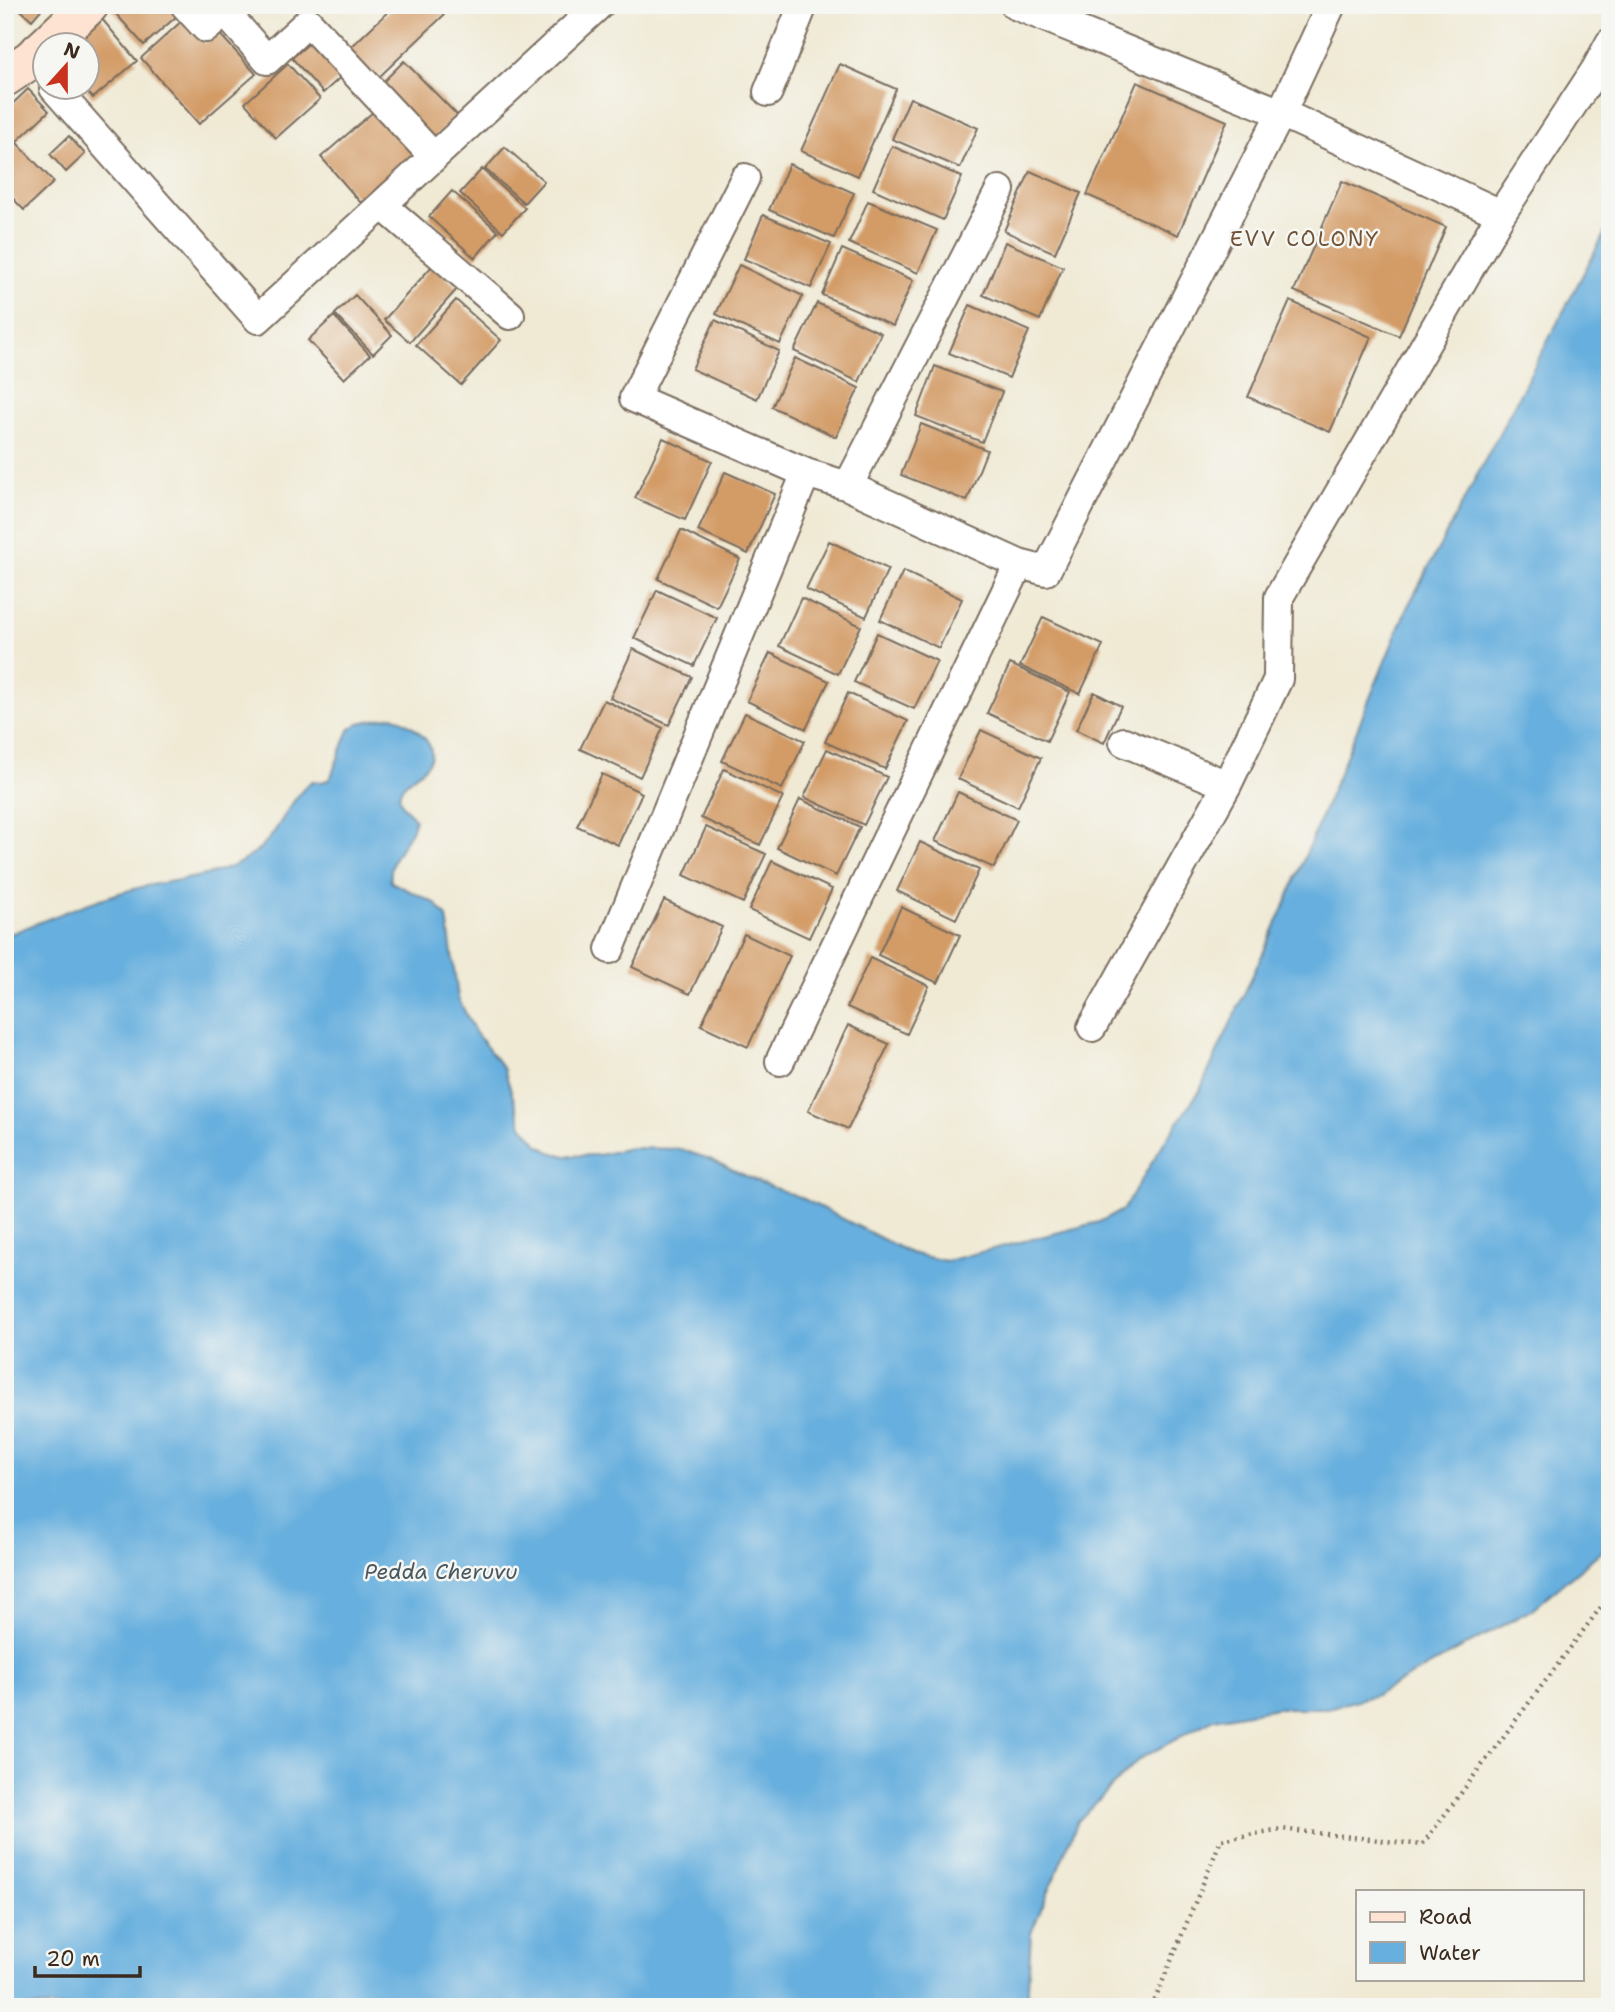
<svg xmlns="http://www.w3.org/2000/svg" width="1615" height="2012" font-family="'Shantell Sans',sans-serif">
	<rect width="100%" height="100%" fill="#f6f6f2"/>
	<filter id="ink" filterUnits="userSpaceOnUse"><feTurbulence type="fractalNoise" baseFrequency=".0143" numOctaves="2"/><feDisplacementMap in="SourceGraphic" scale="14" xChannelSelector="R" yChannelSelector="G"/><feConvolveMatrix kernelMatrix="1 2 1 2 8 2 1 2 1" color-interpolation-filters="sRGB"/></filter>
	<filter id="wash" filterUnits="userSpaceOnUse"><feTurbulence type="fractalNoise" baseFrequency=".00686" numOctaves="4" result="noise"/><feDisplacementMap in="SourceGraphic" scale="28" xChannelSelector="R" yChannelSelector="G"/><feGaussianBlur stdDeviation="1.57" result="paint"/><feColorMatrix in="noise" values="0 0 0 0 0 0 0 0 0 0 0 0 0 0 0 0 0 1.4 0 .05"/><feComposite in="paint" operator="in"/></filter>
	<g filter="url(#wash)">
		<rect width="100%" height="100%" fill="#f0ead5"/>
		<path fill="#66afde" stroke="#506c7e" stroke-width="2" d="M1610 223V1542L1598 1554 1531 1610 1376 1695 1328 1708H1277L1214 1719 1139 1759 1078 1821 1031 1933 1027 2007H5V936C51 918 98 897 146 886 183 878 220 878 252 855 279 836 287 801 312 781L322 782 330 779 349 730 359 723 393 716C409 723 447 746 424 768 416 776 393 787 401 802 404 809 411 813 415 819 410 843 387 855 391 882L435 903 447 917 458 998 475 1032 504 1069 522 1125 538 1144 550 1152 566 1156 599 1155 630 1148 680 1149 712 1160 761 1183 802 1198 910 1253 946 1261 1099 1222 1123 1210 1165 1141 1200 1090 1285 905 1406 610Z"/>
		<g id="blocks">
			<path fill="#d39b66" d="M15 5H45L32 20Z
				M108 5H181L185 9 144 45Z
				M395 5H435L444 15 377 79 348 50Z
				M97 13 137 61 93 98 84 88H88V46H58Z
				M184 19 205 43 218 32 256 74 199 124 141 58Z
				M314 39 344 74 323 93 292 58Z
				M404 61 458 116 431 141 379 86Z
				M288 64 320 99 276 138 245 103Z
				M840 64 896 89 858 176 801 151Z
				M1137 82 1227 121 1178 235 1087 195Z
				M28 89 49 111 16 142 54 182 24 210 5 190V111Z
				M910 98 978 128 960 168 892 139Z
				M380 106 420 152 361 203 321 157Z
				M69 136 85 154 66 172 50 154Z
				M892 146 962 177 943 220 873 189Z
				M505 147 544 181 524 203 485 169Z
				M789 164 854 193 834 238 769 210Z
				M482 169 525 208 503 232 460 193Z
				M1030 171 1081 193 1055 253 1004 231Z
				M1342 181 1446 227 1399 336 1294 291Z
				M452 191 498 231 475 258 429 217Z
				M868 201 937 230 918 273 849 243Z
				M763 215 831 244 811 288 744 259Z
				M1005 242 1063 267 1040 320 983 295Z
				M842 249 913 280 893 326 822 295Z
				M433 265 458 288 410 342 384 320Z
				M739 265 803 296 780 344 716 314Z
				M355 295 392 335 373 354 335 314Z
				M456 300 501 340 461 385 416 345Z
				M1290 301 1371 337 1330 432 1248 397Z
				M817 303 881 333 859 382 794 351Z
				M970 305 1029 331 1009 378 949 353Z
				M334 316 370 355 344 379 308 340Z
				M715 320 779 351 757 399 692 369Z
				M795 358 859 388 836 437 772 407Z
				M935 366 1002 392 982 442 916 416Z
				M921 424 987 450 967 501 901 475Z
				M663 438 712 461 685 520 635 498Z
				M725 472 775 494 748 554 698 531Z
				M681 530 740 559 717 607 658 579Z
				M829 541 888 569 866 617 806 589Z
				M903 571 962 599 939 648 880 620Z
				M657 590 717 618 694 666 634 638Z
				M801 598 861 626 838 674 779 646Z
				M1043 617 1103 645 1080 694 1020 666Z
				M877 633 937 661 914 709 854 682Z
				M633 649 692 677 669 725 610 698Z
				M770 653 829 681 806 729 747 701Z
				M1010 664 1070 692 1047 741 987 713Z
				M1094 692 1121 706 1104 743 1076 730Z
				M848 693 908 721 885 769 825 742Z
				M604 700 663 728 640 777 580 749Z
				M745 713 805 741 782 789 722 761Z
				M981 730 1041 758 1018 807 958 779Z
				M827 749 887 777 864 825 804 797Z
				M724 769 783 797 760 845 701 818Z
				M602 774 642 793 618 845 577 826Z
				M958 792 1017 820 994 868 935 841Z
				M800 799 860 827 836 876 777 848Z
				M706 827 766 854 743 903 684 875Z
				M920 842 979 870 956 919 897 891Z
				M772 861 832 889 809 938 749 910Z
				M664 900 722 927 690 994 632 967Z
				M901 907 960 935 938 983 878 955Z
				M744 934 790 956 748 1047 701 1025Z
				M870 958 929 986 907 1034 847 1007Z
				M848 1025 889 1044 848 1129 808 1111Z"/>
		</g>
	</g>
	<g filter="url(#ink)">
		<use href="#blocks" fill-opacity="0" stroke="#7a6d5e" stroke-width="2"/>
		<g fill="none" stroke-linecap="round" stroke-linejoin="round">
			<defs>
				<path id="street" d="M185 5 206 28 225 12 267 60 308 22 434 157
					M1015 5 1281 113 1501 214
					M54 88 258 319 599 5
					M768 92 803 5
					M745 178 634 398 806 473 848 486 1019 564
					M382 205 510 315
					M848 486 1000 190
					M1124 742 1227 785
					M610 949 806 473
					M1092 1027 1227 785 1278 679 1279 597 1501 214 1596 69 1610 43
					M780 1061 1019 564 1046 571 1281 113 1331 5"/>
				<path id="secondary" d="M46 46 89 5
					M5 77 30 60 46 46"/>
			</defs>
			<use href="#street" stroke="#7a6d5e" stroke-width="32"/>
			<use href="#secondary" stroke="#7a6d5e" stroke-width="42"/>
			<path stroke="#7a6d5e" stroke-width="4.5" stroke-dasharray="2 5" stroke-linecap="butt" d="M1152 2007 1221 1840 1281 1829 1422 1845 1610 1595"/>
			<use href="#street" stroke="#fff" stroke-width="28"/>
			<use href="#secondary" stroke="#fee3d2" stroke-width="38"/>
		</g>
	</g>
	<g text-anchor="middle" stroke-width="5" stroke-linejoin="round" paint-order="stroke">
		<g font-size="21" letter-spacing="2" fill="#705237" stroke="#f6f6f2">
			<text x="1305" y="246">EVV COLONY</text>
		</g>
		<g font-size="21" font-style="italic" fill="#4a5961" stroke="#f6f6f2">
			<text x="441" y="1579">Pedda Cheruvu</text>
		</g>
	</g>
	<rect width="1615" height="2012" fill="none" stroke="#f6f6f2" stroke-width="28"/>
	<rect x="1356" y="1890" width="228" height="91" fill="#f6f6f2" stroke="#aba49d" stroke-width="2"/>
	<rect x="1370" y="1912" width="35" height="10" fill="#fee3d2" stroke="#aba49d" stroke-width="2"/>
	<text x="1419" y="1924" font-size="21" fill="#3b2a1e">Road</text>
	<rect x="1370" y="1942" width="35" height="21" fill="#66afde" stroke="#aba49d" stroke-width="2"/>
	<text x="1419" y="1960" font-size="21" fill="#3b2a1e">Water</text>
	<g transform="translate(66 66) rotate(21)"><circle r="33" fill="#f6f6f2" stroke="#aba49d" stroke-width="2"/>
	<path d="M0-5L12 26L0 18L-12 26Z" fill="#c8321e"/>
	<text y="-10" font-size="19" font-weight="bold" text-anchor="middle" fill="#3b2a1e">N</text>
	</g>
	<path d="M35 1966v10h105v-10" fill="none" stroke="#3b2a1e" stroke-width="3.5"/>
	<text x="46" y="1966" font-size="21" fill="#3b2a1e" stroke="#f6f6f2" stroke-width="5" paint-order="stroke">20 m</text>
</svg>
